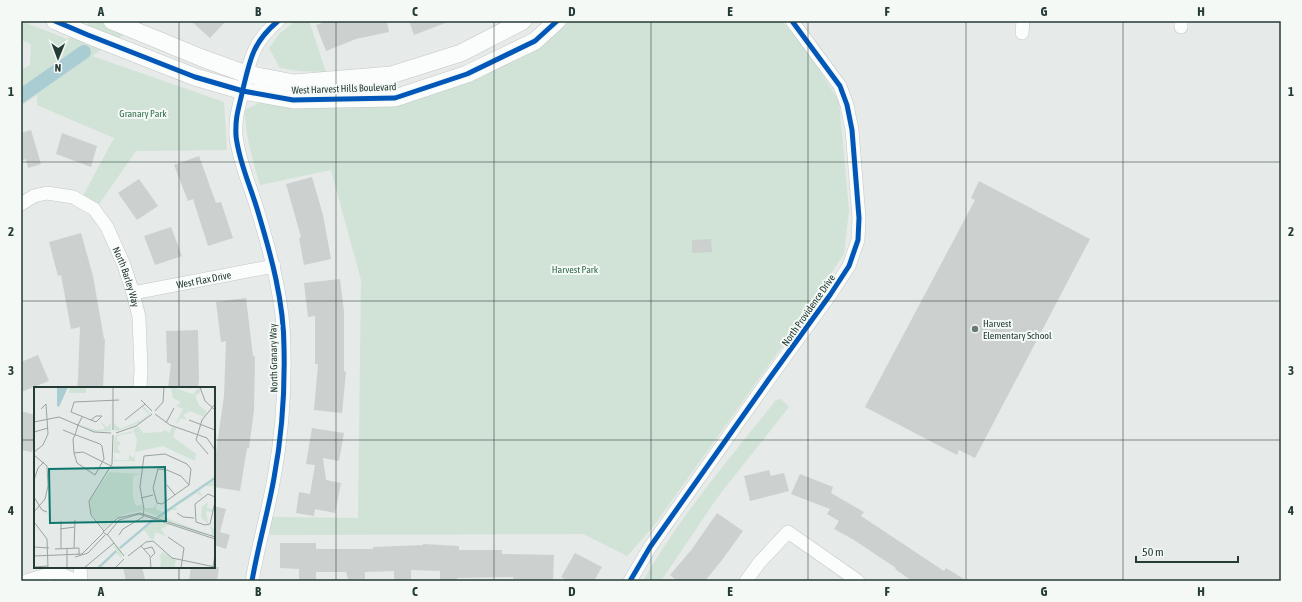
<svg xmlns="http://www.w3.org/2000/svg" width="1302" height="602" font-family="'Asap Condensed',sans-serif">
	<rect width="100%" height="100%" fill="#e6eae8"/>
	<path fill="#d1e2d6" d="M21 21 67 39 92 21H145L92 56 224 102 227 150 136 151 97 207 83 196 114 138 37 105V95L21 106V70L30 65 31 44 21 40Z
		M296 21H309L326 72 299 71 280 68 269 48 280 33Z
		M570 21H782L809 54 839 101 849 210 844 254 796 327 653 527 627 556 583 534 270 535V517L358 518 361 280 331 170 260 185C253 161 245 135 245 110L259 103 327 108 406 102 480 78 535 47Z
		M781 399 789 407 717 498 661 581H643C680 516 730 458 776 400Z"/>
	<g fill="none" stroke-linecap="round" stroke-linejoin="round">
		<path stroke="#aacdd4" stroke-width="14" d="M21 96 84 52"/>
	</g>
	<path fill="#ccd1cf" d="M191 21H226L210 38Z
		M328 21H387L389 32 356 39 326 51 316 25Z
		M409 21H447L448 22 414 35Z
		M31 130 41 164 28 168 26 159 21 161V133Z
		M62 133 97 146 91 167 56 154Z
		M199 156 216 203 221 202 233 238 208 246 193 199 188 201 174 165Z
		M312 177 323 215 331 259 304 265 299 238 301 237 286 184Z
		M139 179 158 206 137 220 118 193Z
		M979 181 1090 239 975 458 959 450 957 455 865 407 975 200 971 198Z
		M171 227 182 256 155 265 144 236Z
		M81 233 93 276 104 339H105L103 388H77L78 378 80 327 71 329 61 275 58 276 49 242Z
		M711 239 712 252 692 253V240Z
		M340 279 344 312V371L346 372 342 413 314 410 318 364H315V316L308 317 304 283Z
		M246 298 253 356H255L254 410 249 448H247L240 491 214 487V466L224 396 226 341 221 342 216 302Z
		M198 330 199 379 198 388H168L171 363H167L166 331Z
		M38 355 49 381 21 392V362Z
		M21 411 35 415V441L32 452 21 450Z
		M312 428 344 433 339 461 323 458 326 480 341 483 335 513 315 509 314 516 296 513 299 492 310 494 315 465 306 464Z
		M769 470 771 476 784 473 789 491 750 501 744 476Z
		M800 474 833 487 831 493 864 512 861 516 944 571 946 568 967 581H912L895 569 896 568 854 540 834 529 839 521 827 514 830 509 791 494Z
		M214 506 226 509 220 532 230 535 226 549 214 545Z
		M717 513 743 531 722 560 705 581H677L670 575 692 549Z
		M280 543H316V549H373V547L423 545V544L459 546V550H502V554L554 555 553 581 513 579V577L457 578V581L440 580V571L411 570V581H394V571L365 572V579H348L346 572H316V581H299V569L280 568Z
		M575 553 602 567 594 581H569L561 577Z
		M123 567H142L145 579 126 581Z
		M191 567H219L217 581H189Z"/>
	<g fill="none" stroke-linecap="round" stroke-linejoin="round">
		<defs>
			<g id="minor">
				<path d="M1181 27V21"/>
				<path d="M1022 33 1023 21"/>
				<path id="s1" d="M21 204 34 196 47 193 73 197 94 209 107 227 124 265 133 293 139 317 141 370 140 388"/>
				<path id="s2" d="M133 293 274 266"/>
				<path d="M80 567 81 581"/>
				<path d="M26 581 56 572 76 581"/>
				<path d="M252 581C258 546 268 512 274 478 282 435 285 391 284 348 284 302 271 255 258 212 251 187 239 163 236 136 235 116 239 108 243 89 250 59 253 42 278 21"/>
				<path d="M630 581 650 547 769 379 830 295 849 266 858 240 859 218 852 130 847 105 840 86 792 21"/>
				<path d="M746 581 759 563 788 532 858 581"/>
			</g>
			<path id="tertiary" d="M55 21 88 35 195 77 243 91 293 100 395 98 467 74 535 41 557 21
				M112 21 202 58 246 74 294 83 391 75 461 53 523 21"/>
		</defs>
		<use href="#minor" stroke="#c3c7c5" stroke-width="14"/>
		<use href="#tertiary" stroke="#c3c7c5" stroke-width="18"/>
		<use href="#minor" stroke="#fbfcfc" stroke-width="13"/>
		<use href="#tertiary" stroke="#fbfcfc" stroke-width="17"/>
		<defs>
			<path id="cycleway" d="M55 21 88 35 195 77 243 91 293 100 395 98 467 74 535 41 557 21
				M252 581C258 546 268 512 274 478 282 435 285 391 284 348 284 302 271 255 258 212 251 187 239 163 236 136 235 116 239 108 243 89 250 59 253 42 278 21
				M630 581 650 547 769 379 830 295 849 266 858 240 859 218 852 130 847 105 840 86 792 21"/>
		</defs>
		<use href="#cycleway" stroke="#f4f9f6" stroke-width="8"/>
		<use href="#cycleway" stroke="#0057b8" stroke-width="5"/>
	</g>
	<path fill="none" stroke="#253b36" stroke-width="1" stroke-opacity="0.55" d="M179 21V388M336 21V581M494 21V581M651 21V581M808 21V581M966 21V581M1123 21V581M21 162H1281M21 301H1281M21 440H35M214 440H1281M179 567V581"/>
	<circle fill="#697874" stroke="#f4f9f6" stroke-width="1.5" cx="975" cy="329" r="4"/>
	<g text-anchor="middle" stroke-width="4" stroke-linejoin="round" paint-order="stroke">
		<g font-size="10" fill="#253b36" stroke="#f4f9f6">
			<text transform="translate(344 88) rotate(-2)" y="4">West Harvest Hills Boulevard</text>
			<text dy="4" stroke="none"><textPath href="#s1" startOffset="155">North Barley Way</textPath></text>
			<text dy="4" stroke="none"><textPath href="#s2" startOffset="72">West Flax Drive</textPath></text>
			<text transform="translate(808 310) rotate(-55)" y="4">North Providence Drive</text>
			<text transform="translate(273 358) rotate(-91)" y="4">North Granary Way</text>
		</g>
		<g font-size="10" fill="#336e4c" stroke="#f4f9f6">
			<text x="143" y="117">Granary Park</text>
			<text x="575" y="273">Harvest Park</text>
		</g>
		<g font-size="10" fill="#253b36" stroke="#f4f9f6" text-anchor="start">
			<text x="983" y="327">Harvest<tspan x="983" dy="12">Elementary School</tspan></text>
		</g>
	</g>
	<g transform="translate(34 387)">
		<rect width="181" height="181" fill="#e6eae8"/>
		<path d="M36 0H52V6H35ZM137 0 159 7 165 1 167 5 161 9 165 18 173 25 170 30 156 24 149 28 153 33 147 31 141 38 149 22 142 19 147 15 139 11ZM78 14 77 44 60 45 46 38 63 43 71 42 66 34 73 40 77 36ZM110 19 116 27 105 36 83 44 80 43V36L86 42 107 33 115 27 108 21ZM104 39 109 46 128 45 130 43 136 46 138 40 142 41 139 50 162 67 161 74 129 59 101 65V74H80L81 69V73H95V68L100 71 103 52 99 43ZM97 44 98 48 96 46 83 49V54L87 55 83 61 87 66H80L81 49ZM75 85 107 87 99 89V110L102 119 108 118 110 123 89 128 70 142 57 126 56 113ZM181 89V99H171L165 104 169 110 163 106 141 120 143 123H137L129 130 176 148 178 146 176 138 181 144V149L165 146 126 131 123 133 134 138 127 142 132 149 121 145 120 152H117L110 143 85 163 89 172 82 166 67 181H64L82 163 79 158 84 161 123 129 112 125 111 121H119L123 116 122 122 129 125ZM174 115 173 121 179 122 178 125 172 124 174 137 167 130 168 120ZM129 165 142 173 140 181H126L127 173 125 169Z" fill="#d1e2d6"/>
		<path d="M23 0H34L25 20 23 19Z" fill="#aacdd4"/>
		<path fill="none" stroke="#aacdd4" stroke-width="2" d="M124 130 181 91M86 161 119 133M64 181 82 164"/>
		<path fill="none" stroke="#99a4a1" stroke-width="1" d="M79 0V43M166 0 171 14 181 23M107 13 118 24M121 24 129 15 130 0M121 27 136 38 173 51 181 63M57 33 62 29H68L62 35 37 25 40 15 85 13M91 33 111 17M155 33 181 43M0 35 25 30 60 45 77 46M132 36 140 21M29 43 39 47 41 48H42L66 57 68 59 70 72 61 88 43 76 40 66 39 52 41 48 44 38 48 30M0 45 14 41M82 46 102 39 118 27M0 65 9 58 14 47 12 17 7 22M40 66 49 65 79 80H109M174 67 162 53 168 33 181 17M0 68 13 79 14 99 11 112 0 125M0 93 4 81 10 75M133 98 141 108M0 110 8 123 13 125M181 110 174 107 161 117 162 135 171 138 176 137 181 115M107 111 119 108M143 126 149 130 160 131M27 134V162M0 135 13 152 14 181M26 142 41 140M70 144 57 128 55 114 78 77 79 48M73 147 90 169M85 148 89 142 109 130 110 122 106 100 110 69 131 67 153 77 157 82 155 98 128 117 123 116 119 101 124 82 133 83 147 89 155 98M134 150 150 161 147 181M181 150 106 126 84 131 69 145 73 148 85 133 105 127 181 152M107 159 116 169 117 181M0 160 15 161M40 161 41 133M21 162 45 161V168M33 162V180M110 162 118 160 121 166 117 170M0 169 48 167 69 146M94 169 112 155 119 154 138 171 181 180M41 170 54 166 71 148M0 180 14 179M179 180 181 168M29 181H43M50 181 80 156M81 181 90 172"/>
		<path fill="#0f766e" fill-opacity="0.15" stroke="#0f766e" stroke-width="2" d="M131 80 132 134 16 136 15 82Z"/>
		<rect width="181" height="181" fill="none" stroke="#253b36" stroke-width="2"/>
	</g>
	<rect width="1302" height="602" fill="none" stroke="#f4f9f6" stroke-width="44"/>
	<g transform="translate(58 58) rotate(181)" stroke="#f4f9f6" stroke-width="3" paint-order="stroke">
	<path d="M0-3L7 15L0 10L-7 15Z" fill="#253b36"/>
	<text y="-6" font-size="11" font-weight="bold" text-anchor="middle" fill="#253b36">N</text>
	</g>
	<path d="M1136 556v6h102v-6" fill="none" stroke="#253b36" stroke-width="2"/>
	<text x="1142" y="556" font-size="12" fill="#253b36" stroke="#f4f9f6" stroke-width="3" paint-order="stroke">50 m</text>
	<rect x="22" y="22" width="1258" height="558" fill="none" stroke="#253b36" stroke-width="1.5"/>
	<g font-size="13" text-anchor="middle" font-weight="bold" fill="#253b36">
		<text x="101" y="16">A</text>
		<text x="258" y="16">B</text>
		<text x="415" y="16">C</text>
		<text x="572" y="16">D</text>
		<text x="730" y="16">E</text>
		<text x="887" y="16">F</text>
		<text x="1044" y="16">G</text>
		<text x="1201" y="16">H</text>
		<text x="11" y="96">1</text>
		<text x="1291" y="96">1</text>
		<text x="11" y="236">2</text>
		<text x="1291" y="236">2</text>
		<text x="11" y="375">3</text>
		<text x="1291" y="375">3</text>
		<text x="11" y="515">4</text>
		<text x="1291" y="515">4</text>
		<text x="101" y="596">A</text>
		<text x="258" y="596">B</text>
		<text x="415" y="596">C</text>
		<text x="572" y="596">D</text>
		<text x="730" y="596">E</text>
		<text x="887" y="596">F</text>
		<text x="1044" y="596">G</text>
		<text x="1201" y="596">H</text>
	</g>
</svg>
